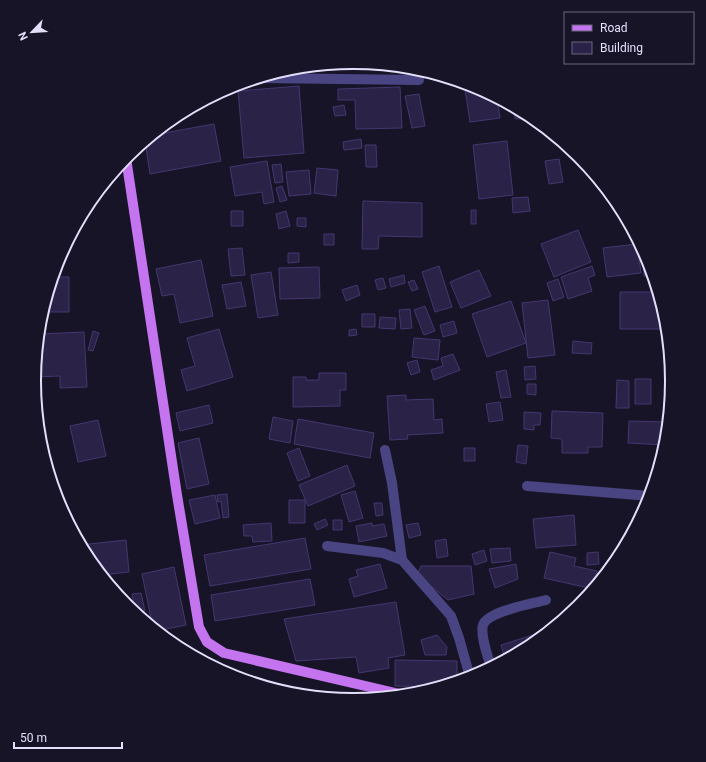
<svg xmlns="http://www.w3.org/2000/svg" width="706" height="762" font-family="Roboto,sans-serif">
	<rect width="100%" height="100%" fill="#181428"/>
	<path fill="#2a2247" stroke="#443770" d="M464 83 475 86 497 98 500 118 470 122Z
		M299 86 304 153 244 158 238 91Z
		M400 87 402 128 356 129 355 100H338V89Z
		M419 94 425 126 412 128 405 96Z
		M344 105 346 115 335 116 333 107Z
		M514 107 530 116 533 118 515 119Z
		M214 124 221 161 150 174 145 141 153 135Z
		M361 139 362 148 344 150 343 142Z
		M507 141 513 195 479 199 473 145Z
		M365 145H376L377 167H366Z
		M559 159 563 182 549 184 545 161Z
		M267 161 274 202 264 204 262 192 235 196 230 167Z
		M281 164 283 182 275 183 272 165Z
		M317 168 338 170 336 196 314 193Z
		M309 170 311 194 289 196 286 172Z
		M282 186 287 200 280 202 276 188Z
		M528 197 530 211 513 213 512 198Z
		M363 201 422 203V237L379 236 378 249H362Z
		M471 210H476V224H471Z
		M231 211H243V226H231Z
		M286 211 290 226 279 229 276 214Z
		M297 218H306V227L297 226Z
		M578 230 591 262 554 277 541 244Z
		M324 234H334V245H324Z
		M637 244 641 273 607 277 603 248Z
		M242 248 245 275 231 276 228 249Z
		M643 251 648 259 653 276H644Z
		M288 253H299V262L288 263Z
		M201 260 213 316 180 323 174 294 162 296 156 269Z
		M439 266 452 307 435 312 422 272Z
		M592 266 595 275 588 278 592 291 568 299 561 277Z
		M319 267 320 298 280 299 279 268Z
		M479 270 491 296 461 308 450 282Z
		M271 272 278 315 258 318 251 275Z
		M404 275 405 283 391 287 389 279Z
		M53 277H69V312H42Z
		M383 278 386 288 378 290 375 280Z
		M558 279 564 297 553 301 547 283Z
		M414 280 418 289 412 291 408 282Z
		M241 282 246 306 227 309 222 285Z
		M357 285 360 295 346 301 342 290Z
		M620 292H658L666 319 667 329H620Z
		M548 300 555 355 528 358 522 303Z
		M511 301 526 343 487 357 472 314Z
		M425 306 435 331 424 335 414 310Z
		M410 309 412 328 401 329 399 310Z
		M362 314H375V327H362Z
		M380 317 396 318 395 329 379 328Z
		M454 321 457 333 443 337 440 325Z
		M219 329 233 377 187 391 181 370 195 366 187 338Z
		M356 329 357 335 349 336V330Z
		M93 331 99 333 93 351 88 350Z
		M84 332 87 387 60 388V376L34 377 39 334Z
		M414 338 440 340 438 360 412 357Z
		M573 341 592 343 591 354 572 353Z
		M453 354 460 370 434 380 431 370 443 366 441 358Z
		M417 360 420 372 411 375 407 363Z
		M535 366 536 379 525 380 524 367Z
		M506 370 511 397 501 398 496 372Z
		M319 373H346V390H340V406L293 407V377H306V380H319Z
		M635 379H651V404H635Z
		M617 380 629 381V408H616Z
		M527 384H536V395L527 394Z
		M406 395V400L433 399 434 420 442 419 443 433 407 435 408 439 390 440 387 396Z
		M500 402 503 420 489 422 486 404Z
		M209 405 213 423 180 431 176 413Z
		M552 411 603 413 602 447H588V453H562V439L551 438Z
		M524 412 541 413 540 425H534V430L524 429Z
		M273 417 293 421 290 443 269 439Z
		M298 419 374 433 370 458 294 444Z
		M98 420 106 456 78 462 70 426Z
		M629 421 668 422 665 445 628 443Z
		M199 438 209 484 187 489 178 443Z
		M518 445 528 446 526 464 516 462Z
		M299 448 310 476 298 481 287 453Z
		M464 448H475V461H464Z
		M347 465 355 486 308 506 299 485Z
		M355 491 363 518 349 522 341 495Z
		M227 494 229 517 223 518 221 501 218 502 217 495Z
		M215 495 220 518 195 524 189 500Z
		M289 500H305V523H289Z
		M374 503H382L383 515 376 516Z
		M574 515 576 545 536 548 533 519Z
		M325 519 328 525 317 530 314 524Z
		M333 520H342V530H333Z
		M271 523 272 541 253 542 252 536H244L243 525Z
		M372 523V526L384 524 387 536 359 542 356 526Z
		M418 523 421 535 409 538 406 525Z
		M305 538 311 569 210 586 204 555Z
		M446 539 448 556 437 558 435 541Z
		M126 540 129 572 101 575 88 558 80 545Z
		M510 548 511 561 492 563 490 549Z
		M484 550 487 561 475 565 472 554Z
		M550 552 576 558 574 566 597 571 593 589 544 578Z
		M598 552 599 564 587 565V553Z
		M380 564 387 588 354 597 349 579 358 576 356 570Z
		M516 564 518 579 495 588 489 569Z
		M421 566H471L474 594 448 600 417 575Z
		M174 567 186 625 157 631 153 628 142 574Z
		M310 579 315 605 215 621 211 595Z
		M141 593 145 611 136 613 132 594Z
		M396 602 405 655 388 658 389 668 359 673 356 657 296 661 284 619Z
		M549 630 530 646 505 659 501 645Z
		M437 635 447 647 446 655H425L421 640Z
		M395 660 457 661V681L438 687 395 686Z
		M347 695 364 699H346Z"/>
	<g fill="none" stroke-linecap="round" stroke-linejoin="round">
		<path stroke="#484582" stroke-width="10" d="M259 78 419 80
			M385 450 392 483 402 560
			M527 486 650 496
			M327 546 383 553 402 560 451 616 459 638 470 677
			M491 667C488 657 480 635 483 625 488 611 532 604 546 600"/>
		<path stroke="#c374ee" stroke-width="10" d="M126 158 177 495 199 627 207 642 224 653 404 695"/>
	</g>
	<path d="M0 0H706V762H0ZM41 381a312 312 0 1 1 624 0a312 312 0 1 1-624 0Z" fill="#181428" fill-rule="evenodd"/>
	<path fill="none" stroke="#e3dffb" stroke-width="2" d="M41 381a312 312 0 1 1 624 0a312 312 0 1 1-624 0Z"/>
	<rect x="564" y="12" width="130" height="52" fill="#181428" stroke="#69657c"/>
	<rect x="572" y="25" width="20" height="6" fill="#c374ee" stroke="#69657c"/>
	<text x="600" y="32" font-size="12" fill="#e3dffb">Road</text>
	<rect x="572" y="42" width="20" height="12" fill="#2a2247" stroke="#69657c"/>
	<text x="600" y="52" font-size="12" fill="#e3dffb">Building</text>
	<g transform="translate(32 32) rotate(245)" stroke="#181428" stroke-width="3" paint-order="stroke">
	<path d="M0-3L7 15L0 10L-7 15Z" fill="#e3dffb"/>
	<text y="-6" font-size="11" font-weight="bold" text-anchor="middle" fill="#e3dffb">N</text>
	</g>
	<path d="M14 742v6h108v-6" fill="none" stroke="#e3dffb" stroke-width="2"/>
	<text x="20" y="742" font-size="12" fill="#e3dffb" stroke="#181428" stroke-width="3" paint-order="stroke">50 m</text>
</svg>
